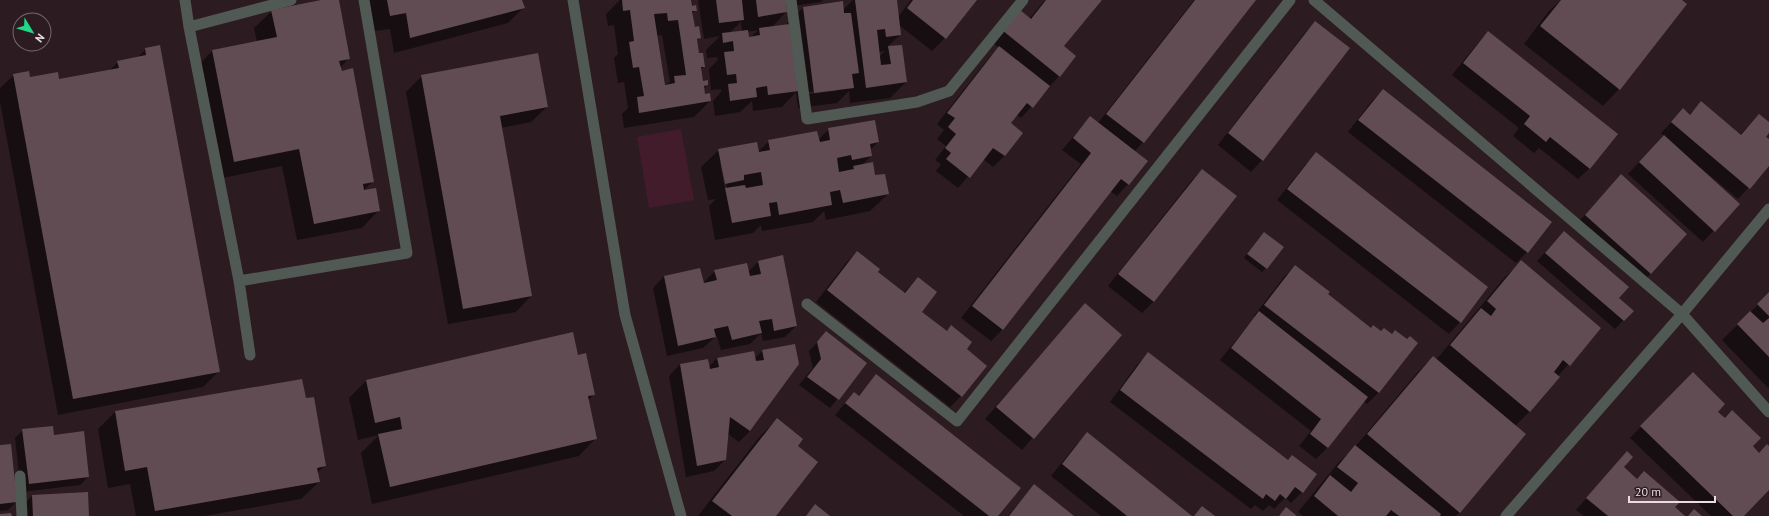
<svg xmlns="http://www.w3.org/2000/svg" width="1769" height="516" font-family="'PT Sans',sans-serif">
	<rect width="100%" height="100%" fill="#2c1b21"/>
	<path fill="#431c2c" d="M681 129 694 200 649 208 637 137Z"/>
	<path fill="#0007" fill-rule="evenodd" d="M326 0H338L349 58 340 68 373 181 363 191 379 210 362 228 297 240 282 166 217 179 196 68 213 50 257 42 254 28 272 11Z
		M368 0H521L523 8 508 23 394 53 390 29 374 31Z
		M620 0H690L691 7 696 10 691 14 694 28 700 38 696 41 698 55 704 66 701 70 703 82 707 85 704 88V96L710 101 694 117 624 128 622 114 628 108 624 82 618 83 614 58 618 54 614 25 608 26 606 14ZM662 35 670 82 664 86 656 36Z
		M698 0H823L821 2 786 7V12L771 28 788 25 787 23 803 8 843 10 853 0H896L898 17 911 0H976L945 38 932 51 899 25 900 35 887 47 901 46 906 82 890 98 850 103 849 91 837 103 798 108 796 92 782 107 753 111 752 101 740 112 715 116 713 101 721 92V89L711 90 709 69 718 60 717 57 707 58 706 50 720 36 704 39ZM741 22 742 32 729 33ZM758 30 750 38H748L747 32ZM885 51 879 57V52ZM839 89 836 91 809 94V92Z
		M1045 0H1100L1063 46 1059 76 1021 118 1016 114 1009 123 1022 133 1004 156 993 167 983 159 958 188 936 171 941 164 935 160 946 146 937 139 944 130 937 124 988 59 999 48 992 42 1008 22 1029 19Z
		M1194 0H1254L1143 142 1134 152 1128 184 1117 196 1110 191 1002 330 991 341 961 318 1081 164 1062 150 1090 118 1098 123Z
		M1561 0H1680L1619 89 1603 106 1524 44 1549 11Z
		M1315 22 1262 160 1251 172 1218 145 1304 34Z
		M1488 32 1590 168 1578 179 1539 148 1534 153 1513 136 1519 128 1452 75 1477 44Z
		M146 49 219 371 203 387 58 415 0 102V88L14 75 29 78 58 80 109 71 118 62 137 58Z
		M422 76 547 107 531 122 501 128 531 296 516 312 448 324 406 92Z
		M1383 90 1527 252 1516 263 1348 132 1371 102Z
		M1702 102 1740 135 1759 115 1769 124V132L1765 137 1769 140V165L1738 199 1701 168 1700 169 1738 204 1703 242 1628 174 1664 136 1661 133 1683 110 1689 115Z
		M829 129 878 142 870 150 871 156 862 165 874 176 888 194 870 211 826 220 824 211 813 222 762 231 761 225 753 233 715 240 709 206 716 199 708 200 701 167 719 150 758 152 769 141 818 140ZM720 162H722L727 188 725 189Z
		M1316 154 1487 287 1460 322 1449 334 1277 200 1305 165Z
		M1202 170 1236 197 1153 302 1142 313 1108 286 1191 181Z
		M1610 187 1651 273 1640 285 1574 227Z
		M1564 232 1617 298 1632 311 1615 329 1537 261Z
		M1260 237 1266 268 1262 272 1244 258Z
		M857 252 876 272 903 293 918 278 920 312 946 332 951 327 965 349 961 396 950 407 816 302 846 263Z
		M759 261 796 326 785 337 763 341 761 333 750 344 721 350 717 336 715 337 703 348 667 356 653 288 664 276 703 283 715 271 748 272Z
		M1521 262 1600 328 1558 376 1559 377 1529 412 1515 426 1460 512 1456 516H1303L1298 512 1339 462 1355 447 1417 373 1433 357 1436 360 1505 277Z
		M1295 266 1326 295 1371 329 1391 335 1395 331 1407 340 1417 343 1378 393 1367 404 1363 401 1327 448 1316 459 1299 446 1311 431 1220 360 1255 317 1254 316 1284 277Z
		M1769 294V389L1722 340Z
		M1085 305 1121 335 1022 450 985 419Z
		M572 333 577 356 594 394 588 401 596 438 579 456 372 504 361 453 379 435 358 440 349 398 366 381Z
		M826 333 866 363 830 408 799 385 813 368 809 351Z
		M763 350 798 363 750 431 739 442 728 434 725 460 714 471 686 477 669 376 680 364 709 367 717 358 753 352 754 359Z
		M1149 354 1302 492 1291 503 1285 498 1274 509 1269 505 1263 511 1255 505 1251 509 1110 402 1137 365Z
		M1693 373 1717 412 1759 454 1769 447V489L1742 516H1711L1630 438Z
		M876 376 997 516H964L835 415 854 393 858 396Z
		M305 399 325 466 317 473 319 482 301 499 204 516H136L130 484 108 488 98 429 115 412Z
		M777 420 796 446 775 516H698L761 435Z
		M23 430 53 436 88 477 80 485 21 492 15 438Z
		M1087 434 1191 516H1101L1051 476 1076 445Z
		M0 446 16 502 8 510 0 511Z
		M1627 452 1623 468 1683 516H1584L1576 510Z
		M1034 485 1073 516H1008Z
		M32 496 88 516H25L24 504Z"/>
	<path fill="#614c54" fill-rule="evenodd" d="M321 0H339L350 59 339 61 342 71 353 68 374 182 363 184 364 190 376 188 380 211 314 224 299 149 234 162 212 50 277 37 271 10Z
		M387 0H522L525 8 410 38 406 13 390 16Z
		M622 0H691L692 6 696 5 697 11H692L695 27 699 26 701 38 697 39 699 53H703L705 67H701L703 81 708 80V85L704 86 705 94 710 93 711 101 639 113 637 97 644 96 639 67 633 68 629 42 634 41 630 10 623 11ZM667 13 668 21 678 20 686 75 674 76 675 83 665 85 654 14Z
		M716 0H742L744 20 719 23Z
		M756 0H786L787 12 758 17Z
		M855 0H897L901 35 886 37 885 29 877 30 881 65 891 64 888 46 902 45 907 82 866 88Z
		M913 0H977L946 39 907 8Z
		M1046 0H1102L1064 46 1076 56 1060 77 1002 30 1019 9 1031 19Z
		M1195 0H1256L1144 143 1106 114Z
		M1561 0H1682L1687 4 1620 90 1540 26Z
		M843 1 844 13H851L859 73 852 74 854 88 814 93 803 7Z
		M1315 21 1350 48 1263 161 1228 133Z
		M790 24 799 91 768 95 767 86 756 88 757 97 730 101 728 84 737 83 736 74 727 75 724 52 734 51 733 41 723 43 722 33 748 30 749 37 760 35 759 28Z
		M1488 31 1618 134 1590 169 1550 137 1546 142 1524 124 1530 116 1463 63Z
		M160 45 220 372 73 399 13 74 29 71 30 77 58 72 59 79 119 68 117 61 146 55 145 48Z
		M999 46 1050 86 1033 108 1027 103 1011 123 1023 133 1005 156 993 148 970 178 946 159 951 153 945 148 956 134 948 127 955 118 947 113Z
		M538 53 548 107 500 116 532 296 463 309 421 75Z
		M1383 89 1552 222 1528 253 1358 120Z
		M1701 101 1741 135 1759 114 1769 122V133L1766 137 1769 139V166L1750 189 1671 122 1683 108 1690 115Z
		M1090 116 1148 161 1129 185 1121 179 1003 330 972 306 1091 153 1073 138Z
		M875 120 879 142 870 144 872 156 852 160 851 155 837 158 839 172 854 169 853 166 873 162 875 175 885 174 889 194 843 203 840 190 830 192 832 205 779 215 777 202 769 203 771 216 732 223 725 188 745 185 746 188 763 185 761 172 744 175V180L725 184 718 149 757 142 759 152 770 150 768 140 817 131 820 142 830 140 828 128Z
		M1664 135 1740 204 1715 232 1639 162Z
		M1316 152 1488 287 1461 323 1287 189Z
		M1202 169 1237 196 1154 302 1118 274Z
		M1621 174 1687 234 1651 274 1585 215Z
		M1564 231 1629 287 1619 298 1634 311 1624 321 1545 253Z
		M1264 232 1284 247 1267 269 1247 254Z
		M857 251 880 269 878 272 905 293 918 277 937 292 922 312 947 331 951 325 972 342 967 349 987 366 962 397 827 290Z
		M783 255 797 326 774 331 772 319 759 321 762 333 732 340 728 326 714 329 716 337 678 346 664 276 700 268 704 283 717 280 714 270 747 263 750 276 761 274 758 261Z
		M1521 260 1601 328 1570 366 1563 360 1554 372 1560 377 1530 412 1450 345 1481 308 1491 316 1496 309 1487 301Z
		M1295 265 1330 292 1328 294 1371 328 1373 325 1381 331 1384 328 1392 334 1395 330 1407 339 1410 336 1418 343 1379 393 1264 305Z
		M1769 292V316L1757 304Z
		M1085 303 1122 335 1034 439 996 407Z
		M1259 311 1368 397 1328 448 1310 434 1321 419 1231 348Z
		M1750 311 1763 323 1769 318V357L1737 324Z
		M826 331 867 363 839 400 807 377 821 359 817 342Z
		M573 332 578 355 586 353 595 395 588 396 597 439 390 487 378 434 402 429 400 417 375 423 366 380Z
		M795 344 799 364 750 431 730 417 726 460 697 466 680 364 708 359 710 369 719 367 717 358 754 351 756 361 764 360 762 350Z
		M1148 352 1288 460 1292 455 1317 474 1303 493 1295 487 1286 499 1280 494 1275 501 1266 494 1263 499 1120 390Z
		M1433 356 1526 434 1460 513 1367 434Z
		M1693 372 1725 404 1718 412 1725 418 1732 410 1761 438 1753 446 1759 453 1767 444 1769 446V490L1744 516H1733L1640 426Z
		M876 374 1021 488 998 516H989L845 403 854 392 859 396Z
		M302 379 306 398 314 397 326 466 317 468 320 482 155 511 147 467 125 471 115 411Z
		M777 418 803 439 798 446 818 462 776 516H732L712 501Z
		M53 426 54 435 84 431 89 477 29 484 22 429Z
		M1087 432 1192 516H1127L1062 464Z
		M11 444 17 502 0 504V445Z
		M1355 445 1441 514 1440 516H1399L1391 510 1386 516H1338L1314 496 1330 475 1351 492 1358 483 1337 467Z
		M1627 451 1633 457 1624 467 1637 479 1644 471 1680 502 1675 507 1685 516H1608L1586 498Z
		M1034 484 1074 516H1009Z
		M88 492 89 516H33L32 495Z
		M815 504 830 516H806Z
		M1202 506 1215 516H1194Z
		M1286 507 1297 516H1279Z
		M1694 509 1702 516H1688Z
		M11 513 12 516H0V514Z"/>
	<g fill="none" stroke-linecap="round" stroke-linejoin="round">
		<path stroke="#505953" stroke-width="11" d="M185 0 189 27 239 281 407 253 364 0
			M189 27 291 0
			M239 281 250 355"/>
		<path stroke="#505953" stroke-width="11" d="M573 0 625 315 681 516
			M791 0 807 119 917 102 949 91 1023 0
			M1314 0 1682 314 1769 412
			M807 304 957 421 1290 0
			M20 476 22 516
			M1506 516 1682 314 1769 209"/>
	</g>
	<g transform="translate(32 32) rotate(128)"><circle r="19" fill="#2c1b21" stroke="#78696e"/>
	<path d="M0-3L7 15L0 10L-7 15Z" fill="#21d887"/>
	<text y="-6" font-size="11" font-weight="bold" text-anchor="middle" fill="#eadde2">N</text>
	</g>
	<path d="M1629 496v6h86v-6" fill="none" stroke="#eadde2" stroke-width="2"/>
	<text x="1635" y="496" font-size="12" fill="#eadde2" stroke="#2c1b21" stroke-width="3" paint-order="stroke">20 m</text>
</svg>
